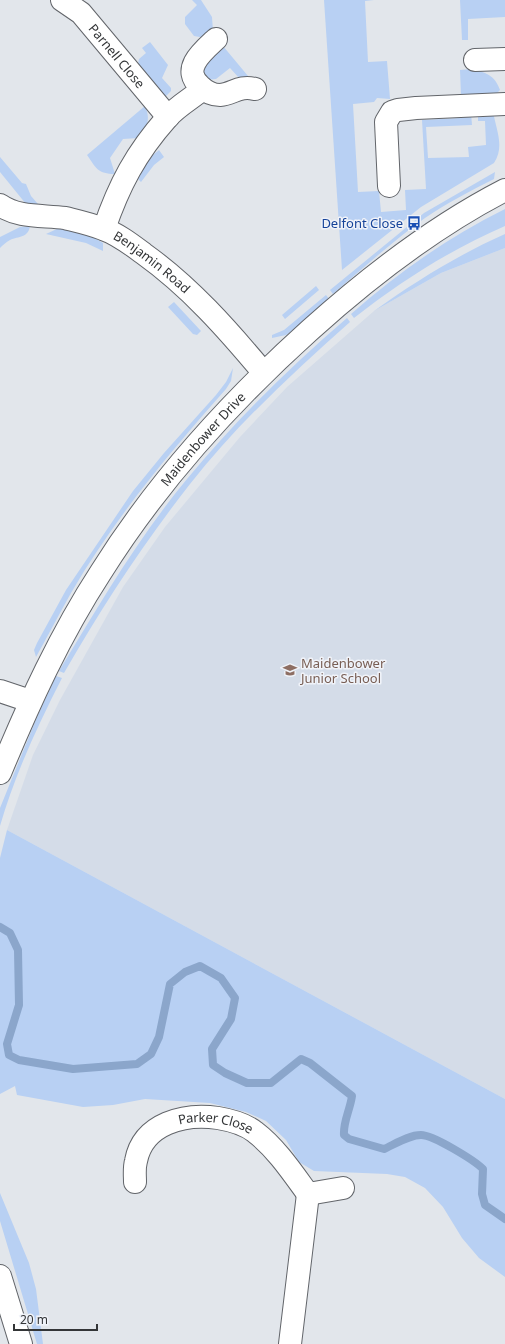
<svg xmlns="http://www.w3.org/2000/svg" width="505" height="1344" font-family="'Noto Sans',sans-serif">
	<rect width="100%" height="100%" fill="#e2e6eb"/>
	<path fill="#d4dce8" d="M505 248V1099L7 830 33 755 60 700 123 587 165 527 240 437 287 387 374 311 441 273Z"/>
	<path fill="#b8d0f3" d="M192 0H201L212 17 213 31 206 38 194 36 185 24V17L197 5Z
		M324 0H374L365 1 368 62 387 61 390 99 377 98 374 102 353 104 358 192 379 191 381 212 406 210 405 190 426 189 422 120 460 118 465 113H471L472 125 426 127 428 158 469 157 468 147 486 145 485 121H478V113L493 111C496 130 505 146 494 163L421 207 342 270Z
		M460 0H505V17L468 19V40H462Z
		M150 42 168 65 162 78 171 88V91L165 97 148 83 138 64 139 59 146 53 142 48Z
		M223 46 248 76 240 79 230 68 216 79 206 80 203 75 204 62Z
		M471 69C485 72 495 75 500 90L494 96H461L460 70Z
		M145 106C151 119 147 128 139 138L123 139 110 158 115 174C98 174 96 168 87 155Z
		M159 150 164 157 154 165 141 182 135 176 148 159Z
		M0 157 22 183 26 184 31 196 38 204H26L0 172Z
		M495 172 494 179C470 191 447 203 425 218 393 241 363 268 333 294L330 290 424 213Z
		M505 209V226C450 250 401 281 354 318L351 314C398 273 448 237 505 209Z
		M30 226C28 238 19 236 10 240 6 242 3 245 0 248V237L20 227Z
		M59 228 93 237 103 243V251L86 243 46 234Z
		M505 234V248L441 273 374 311C416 281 458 255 505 234Z
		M316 286 319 290 285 319 282 315Z
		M326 295 329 299 292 331 286 335 272 338V335L284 330Z
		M174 302 201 331 197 335 193 334 168 307Z
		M347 318 350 322C294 372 237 424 190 484 143 544 102 607 64 673L59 671C99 605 138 538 187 479 235 421 290 367 347 318Z
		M233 368 231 381 226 389C169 453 114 519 71 593 59 614 48 636 36 657L34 650 37 643 66 590 133 491 164 453 216 395 226 382Z
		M56 676 62 678C38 725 15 774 0 826V808L37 717Z
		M7 830 505 1099V1277L479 1258 462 1238 443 1207 425 1188 405 1177 387 1174 314 1171 299 1162 286 1140 266 1121 246 1112 210 1103 145 1099 113 1105 83 1107 17 1095 15 1086 0 1094V858Z
		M0 1193 29 1263 36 1289 43 1344H37L0 1221Z"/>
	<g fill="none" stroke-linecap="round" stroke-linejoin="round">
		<path stroke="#8ba6cb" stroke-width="8" d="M0 927 10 933 18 950 19 1005 7 1044 9 1055 19 1060 73 1069 137 1064 151 1054 159 1037 170 984 185 972 200 966 221 978 235 998 231 1019 212 1049 213 1065 225 1073 247 1083H271L301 1059 310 1063 352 1096C350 1110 343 1122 344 1135L349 1139 384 1149C395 1144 409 1135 421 1135 433 1135 474 1160 483 1169L482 1194 485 1205 505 1219"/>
		<defs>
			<g id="minor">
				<path id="s1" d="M62 0 81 13 168 117"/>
				<path d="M216 39C202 52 181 69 200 86 205 91 212 95 220 95 233 94 239 85 255 89"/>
				<path d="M475 60 505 59"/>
				<path d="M389 186 386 122 392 112 398 110 416 108 505 104"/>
				<path id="s2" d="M0 205C18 218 43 215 65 218 77 221 91 224 103 229 118 234 132 245 144 254 190 287 227 329 263 372"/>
				<path d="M104 229C119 185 136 153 167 118 176 107 192 98 203 89"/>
				<path d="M0 691 30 701"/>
				<path id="s3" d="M135 1182C135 1176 134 1168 136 1161 143 1123 185 1113 218 1118 230 1120 245 1124 255 1132 276 1148 292 1172 308 1194L343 1188"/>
				<path d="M290 1344 308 1194"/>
			</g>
			<g id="tertiary">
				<path id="s4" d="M0 773C29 703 60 635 101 572 158 481 230 402 310 330 370 276 433 227 505 190"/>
				<path d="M0 1276 21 1344"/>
			</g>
		</defs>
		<use href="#minor" stroke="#62656a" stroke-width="24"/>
		<use href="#tertiary" stroke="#62656a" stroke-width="24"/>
		<use href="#minor" stroke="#fff" stroke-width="22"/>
		<use href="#tertiary" stroke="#fff" stroke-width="22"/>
	</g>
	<defs>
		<symbol id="bus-bare" viewBox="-9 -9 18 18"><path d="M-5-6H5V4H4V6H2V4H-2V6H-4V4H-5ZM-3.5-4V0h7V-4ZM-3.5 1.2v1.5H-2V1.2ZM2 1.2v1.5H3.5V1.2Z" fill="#1a4fb4" stroke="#f0f3f9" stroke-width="2.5" paint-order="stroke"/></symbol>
		<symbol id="school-bare" viewBox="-9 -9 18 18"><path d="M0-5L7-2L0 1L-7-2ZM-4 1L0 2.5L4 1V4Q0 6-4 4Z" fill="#8d6e63" stroke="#f0f3f9" stroke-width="2.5" paint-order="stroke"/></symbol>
	</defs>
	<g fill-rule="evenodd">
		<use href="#bus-bare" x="404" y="213" width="20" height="20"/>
		<use href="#school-bare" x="280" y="660" width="20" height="20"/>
	</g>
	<g text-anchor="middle" stroke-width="3" stroke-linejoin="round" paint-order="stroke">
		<g font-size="13" fill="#333537" stroke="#f0f3f9">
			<text dy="5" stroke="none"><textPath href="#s1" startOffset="79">Parnell Close</textPath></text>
			<text dy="5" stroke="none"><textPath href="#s2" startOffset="166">Benjamin Road</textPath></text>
			<text dy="5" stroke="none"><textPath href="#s4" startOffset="393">Maidenbower Drive</textPath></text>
			<text dy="5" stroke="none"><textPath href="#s3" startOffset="122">Parker Close</textPath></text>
		</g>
		<g font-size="13" fill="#164399" stroke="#f0f3f9" text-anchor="end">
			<text x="403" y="228">Delfont Close</text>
		</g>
		<g font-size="13" fill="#785e54" stroke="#f0f3f9" text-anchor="start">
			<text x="301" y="668">Maidenbower<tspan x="301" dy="15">Junior School</tspan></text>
		</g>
	</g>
	<path d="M14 1324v6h83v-6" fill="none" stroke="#333537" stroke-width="2"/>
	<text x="20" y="1324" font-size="12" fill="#333537" stroke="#f0f3f9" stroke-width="3" paint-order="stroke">20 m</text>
</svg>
